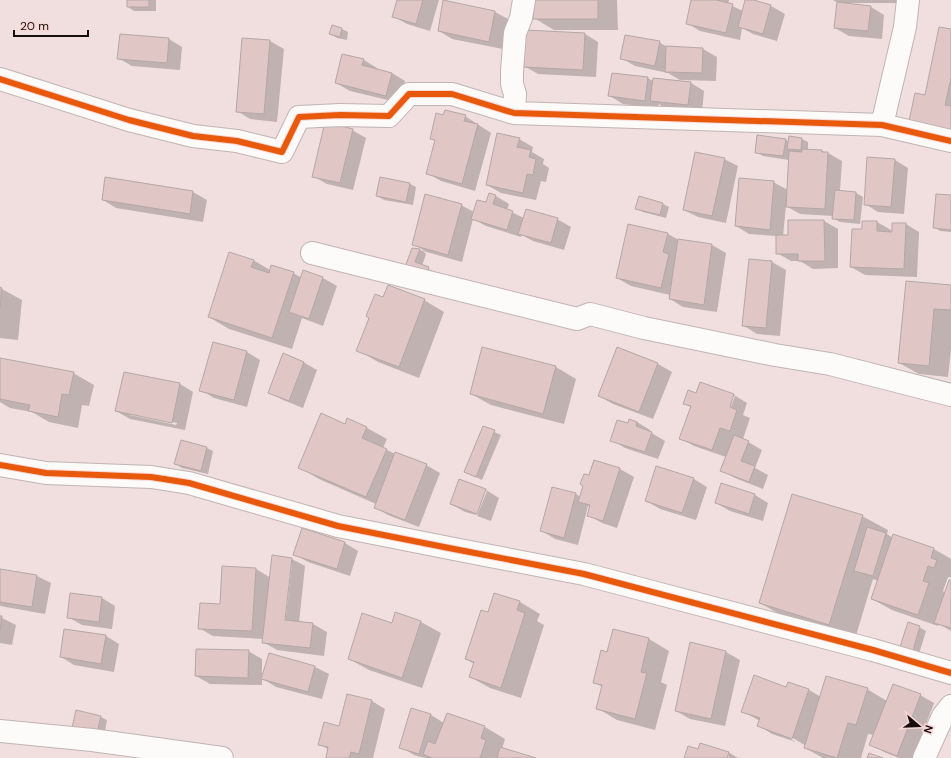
<svg xmlns="http://www.w3.org/2000/svg" width="951" height="758" font-family="'DM Sans',sans-serif">
	<rect width="100%" height="100%" fill="#f0dfde"/>
	<path fill="#0003" fill-rule="evenodd" d="M128 0H156V11H134L128 7Z
		M398 0H439L430 31 407 24 393 16Z
		M534 0H617L618 30H554L534 18Z
		M692 0H729L728 4 743 11 746 0 771 6 785 14 777 41 753 34 742 28 740 40 700 31 687 23Z
		M833 0H901L902 3H851V5L871 7 884 15 882 39 849 36 835 28 838 3Z
		M495 12 508 19 503 49 452 39 439 31Z
		M342 29 348 32 347 40 337 38 331 34Z
		M951 30V137L926 96Z
		M585 34 598 42 596 77 538 74 524 66Z
		M169 39 182 47 180 70 132 66 118 58Z
		M243 39 270 41 284 49 277 122 250 119 237 111Z
		M659 42 669 48 703 49 717 57 716 81 680 80 668 73 635 66 621 58Z
		M364 60 377 68V70L392 73 405 81 400 103 350 91 336 83Z
		M648 78 654 82 691 83 704 91 702 113 665 108 659 104 658 108 623 104 610 96Z
		M444 116H465L491 133 475 191 441 181 427 173 436 141 431 138Z
		M352 130 366 138 353 190 327 184 313 176Z
		M519 139 533 147 532 152 544 159 543 164 549 168 546 182 541 181 536 200 501 193 487 185Z
		M802 139 808 142V151H821L828 153 842 161 840 191 856 193 863 197 860 224 840 222 833 218V216L800 214 786 206 783 236 789 235V221H824L838 229V268L813 269 800 261H791L777 253V236L749 234 736 226 773 182 788 190 789 160 763 156 756 152 786 140 789 142Z
		M724 159 738 166 726 223 698 217 684 210Z
		M895 160 908 168 904 214 878 212 865 204Z
		M106 178 193 192 207 200 203 222 116 208 103 200Z
		M410 184 416 187 413 205 384 200 377 196Z
		M496 196 509 204 507 210 524 218 557 219 571 227 564 250 533 241 522 235 521 237 486 226 473 219 462 262 423 251 426 254 422 266 435 272 432 280 412 273 413 249 425 251 413 244 461 205 474 212Z
		M951 196V232L940 231 934 227Z
		M663 204 669 207 666 218 643 212 636 208Z
		M863 222H877L891 230V233L906 224 919 232 917 277 865 275 851 267 863 230Z
		M668 234 679 240 712 245 726 253 717 312 683 307 670 299V295L631 286 617 278Z
		M253 260 270 270 293 273 302 278 304 272 323 278 337 286 323 326 302 318 292 349 229 329 209 317Z
		M750 260 772 262 786 270 780 336 757 334 744 326Z
		M907 282 951 286V350L948 377 919 374 899 363Z
		M0 288 22 300 18 340 0 338Z
		M424 300 444 312 419 378 378 362 358 350Z
		M617 348 658 364 672 372 653 419 613 404 599 396Z
		M247 352 260 360 247 407 214 398 201 390Z
		M0 359 73 373 94 385 89 406 82 405 78 428 49 422 32 412 10 408 0 402Z
		M303 362 317 370 303 408 283 400 269 392Z
		M556 367 576 379 564 424 491 405 471 394Z
		M180 384 193 392 185 430 130 419 116 411ZM130 413 177 423 176 425 130 415Z
		M700 384 734 395 747 403 743 415 750 418 743 439 762 450 755 468 768 475 763 489 735 478 721 470 726 457 694 446 680 438 691 407 684 403 697 394ZM732 396H735L729 412H727Z
		M637 422 650 430V432L665 441 658 459 625 448 612 440 628 425Z
		M346 425 367 428 387 439 383 448 395 454 426 465 440 473 419 527 388 515 375 507 376 504 319 479 299 467Z
		M483 427 501 435 482 480 465 472Z
		M207 448 213 451 208 474 182 468 176 464Z
		M594 461 620 469 634 477 617 528 602 523 588 515 591 508 588 506 578 545 555 539 542 531 553 488 576 494 581 497 589 477Z
		M657 467 694 479 707 487 696 520 660 509 646 501Z
		M460 480 486 490 499 498 491 521 477 516 487 491H485L476 515 465 512 451 504Z
		M722 485 755 495 768 503 763 521 730 511 716 503Z
		M862 516 888 530 887 534 893 538 894 535 934 549 951 559V577H948L943 591 945 593 951 582V631L939 624 938 626 892 610 872 599 878 581 873 579 855 639 786 618 760 603Z
		M302 529 345 543 358 551 350 576 308 562 294 554Z
		M292 559 305 566 299 623 313 624 327 632 324 656 277 650 263 642 264 639 213 636 199 628 256 569 271 578ZM290 563H292L285 625H283Z
		M0 570 37 576 51 583 45 614 0 606Z
		M495 594 520 602 540 614 537 621 544 625 521 698 490 688 470 677 474 664 466 659 489 613Z
		M102 598 115 606 112 629 82 625 68 617Z
		M396 614 421 622 441 633 422 688 369 670 349 659 392 624Z
		M0 617 16 625 12 645 0 643Z
		M919 627 926 631 918 657 907 653Z
		M106 636 119 644 114 672 74 665 61 657Z
		M649 639 669 651 661 682 667 685 655 730 617 720 597 708 602 687 594 682 608 653Z
		M691 644 726 652 740 660 725 726 690 719 676 711Z
		M248 651 262 659V685L210 684 196 676Z
		M269 654 315 667 329 674 322 699 276 687 263 679Z
		M789 683 809 690 821 697 867 689 887 701 920 695 934 703 913 758H899L884 752 870 744 874 735 868 734 861 758H823L805 748 806 746 788 735 787 737 796 742 772 734 759 726 760 721 742 711 787 688Z
		M348 695 372 701 385 709 373 758H327L329 750 320 744 340 727Z
		M412 709 431 715 444 723 447 714 485 727 505 739 502 749 532 758H424L414 755 401 747Z
		M101 717 107 720 104 736 80 731Z
		M728 752 738 758H728L729 756H726V758H685Z"/>
	<path fill="#e0c7c6" stroke="#b4a7a6" d="M127 0H149V7H127Z
		M397 0H423L416 24 392 17Z
		M443 0 495 11 489 42 438 31Z
		M533 0H598V19H533Z
		M691 0H716L733 4 726 33 686 24Z
		M745 0H754L771 5 763 34 738 27Z
		M837 2 871 6 868 31 834 28Z
		M332 25 342 28 340 37 329 34Z
		M939 27 951 29V78L945 105 951 106V130L909 121 915 93 925 95Z
		M525 30 585 33 583 70 523 67Z
		M120 34 169 38 167 63 117 59Z
		M625 35 660 41 655 66 620 59Z
		M242 38 270 40 264 114 236 112Z
		M666 46 703 48 702 73 665 72Z
		M342 54 364 59 362 65 392 73 386 96 335 83Z
		M612 73 648 77 645 101 608 96Z
		M653 78 691 82 688 105 650 101Z
		M445 110 466 115 464 121 478 124 462 184 426 174 435 140 430 139 436 113 443 115Z
		M325 122 353 129 340 183 312 177Z
		M497 133 520 138 517 147 531 150 529 157 536 159 533 175 527 174 523 193 486 185Z
		M757 135 786 139 783 156 755 153Z
		M789 136 802 138 801 150 787 149Z
		M802 149 822 150V152H828L825 209 786 207 789 151 802 152Z
		M695 152 725 158 712 216 683 210Z
		M867 157 895 159 891 207 864 205Z
		M105 177 193 191 190 214 102 200Z
		M380 177 410 183 406 202 376 196Z
		M739 178 774 181 770 230 735 226Z
		M835 190 856 192 854 220 832 219Z
		M489 193 496 195 493 204 513 211 507 230 471 219 477 200 486 202Z
		M425 194 462 204 448 255 412 245Z
		M936 194 951 195V230L933 228Z
		M639 196 663 203 660 215 635 209Z
		M526 209 558 218 551 243 518 234Z
		M788 220H824L825 261H798V254H776V235H788Z
		M862 221H877V231L892 232V223H906L904 269 850 267 852 229H862Z
		M628 224 668 233 663 252 669 254 661 288 616 278Z
		M678 239 712 244 704 305 669 299Z
		M412 248 420 249 415 262 429 267 425 277 404 270Z
		M229 252 254 260 251 267 269 273 271 265 294 272 272 338 208 317Z
		M749 259 772 261 766 328 742 326Z
		M303 270 323 277 309 319 289 312Z
		M906 281 951 285V310L934 309 929 366 898 363Z
		M388 285 425 299 399 367 356 351 369 318 366 316 375 294 383 297Z
		M0 287 2 288 0 307Z
		M213 342 247 351 234 400 199 391Z
		M482 347 556 366 543 414 470 394Z
		M617 347 658 363 639 412 598 396Z
		M283 353 304 362 289 401 268 393Z
		M0 358 74 372 69 395 62 394 58 417 28 411 30 405 0 399Z
		M124 372 180 383 172 423 115 411Z
		M700 382 734 394 730 407 737 410 730 431 720 428 712 450 679 439 691 406 683 404 688 390 696 393Z
		M321 413 345 424 347 418 367 427 362 438 387 449 366 497 298 468Z
		M629 419 637 422 636 426 652 432 645 452 610 441 617 420 628 423Z
		M483 426 495 430 476 477 464 472Z
		M734 435 749 441 741 461 755 466 749 482 720 471Z
		M181 440 207 447 201 471 174 464Z
		M395 452 427 464 405 520 374 508Z
		M594 460 620 468 603 521 587 516 590 505 578 502 583 486 580 484 584 474 589 475Z
		M656 466 694 478 682 513 645 501Z
		M459 479 486 489 477 514 450 504Z
		M721 483 755 494 749 514 715 503Z
		M552 487 576 493 564 538 540 531Z
		M792 494 863 515 829 625 759 603Z
		M867 527 886 533 873 576 854 571Z
		M302 528 345 542 337 569 293 555Z
		M893 534 934 548 931 558 937 560 934 568 928 566 923 581 929 583 918 615 871 599Z
		M272 555 292 558 285 620 313 623 310 648 262 643Z
		M222 566 256 568 252 631 198 629 200 603 220 604Z
		M0 569 37 575 32 607 0 602Z
		M949 580H951V628L934 623Z
		M70 593 102 597 99 622 67 618Z
		M494 593 520 601 517 610 525 613 501 688 469 677 474 662 465 659 481 610 488 612Z
		M395 612 421 621 402 678 348 659 362 613 392 623Z
		M0 616H2L0 631Z
		M908 622 920 626 912 654 899 650Z
		M64 629 106 635 101 664 60 657Z
		M613 629 649 638 641 672 647 673 635 719 596 709 602 685 593 683 601 650 607 652Z
		M690 642 726 651 711 719 675 711Z
		M196 649 249 650 248 678 195 676Z
		M269 653 315 666 308 692 261 679Z
		M754 675 786 687 788 682 809 689 792 739 757 726 760 718 741 712Z
		M826 676 868 688 856 725 848 723 837 758 804 748Z
		M893 684 921 694 897 756 869 745Z
		M347 694 372 700 359 754 351 752 349 758H326L328 747 318 745 324 722 339 726Z
		M411 708 431 714 419 754 399 748Z
		M76 710 101 716 97 733 72 728Z
		M447 713 485 726 481 738 486 740 480 758H432L423 754 428 741 435 744Z
		M700 743 729 752 727 758H684L688 746 698 749Z
		M500 747 536 758H497Z
		M869 753 883 758H867Z"/>
	<g fill="none" stroke-linecap="round" stroke-linejoin="round">
		<defs>
			<path id="minor" d="M0 79 129 120 193 136 237 141 282 152 299 117 340 115 389 116 409 94H452L514 113 882 125 951 141
				M514 113 515 94 512 84V71L515 33 521 18 524 0
				M882 125 905 27 908 0
				M312 253 577 319 590 314 644 328 775 355 830 364 951 395
				M0 465 46 473 151 477 189 483 338 526 454 549 584 574 873 650 951 673
				M0 731 92 740 222 758
				M924 758 943 716 951 706"/>
		</defs>
		<use href="#minor" stroke="#c1b4b4" stroke-width="24"/>
		<use href="#minor" stroke="#fdfafa" stroke-width="22"/>
		<defs>
			<path id="cycleway" d="M0 79 129 120 193 136 237 141 282 152 299 117 340 115 389 116 409 94H452L514 113 882 125 951 141
				M0 465 46 473 151 477 189 483 338 526 454 549 584 574 873 650 951 673"/>
		</defs>
		<use href="#cycleway" stroke="#f8d8d6" stroke-width="8"/>
		<use href="#cycleway" stroke="#e8590c" stroke-width="6"/>
	</g>
	<g transform="translate(919 726) rotate(109)" stroke="#f8d8d6" stroke-width="3" paint-order="stroke">
	<path d="M0-3L7 15L0 10L-7 15Z" fill="#170d0d"/>
	<text y="-6" font-size="11" font-weight="bold" text-anchor="middle" fill="#170d0d">N</text>
	</g>
	<path d="M14 30v6h74v-6" fill="none" stroke="#170d0d" stroke-width="2"/>
	<text x="20" y="30" font-size="12" fill="#170d0d" stroke="#f8d8d6" stroke-width="3" paint-order="stroke">20 m</text>
</svg>
